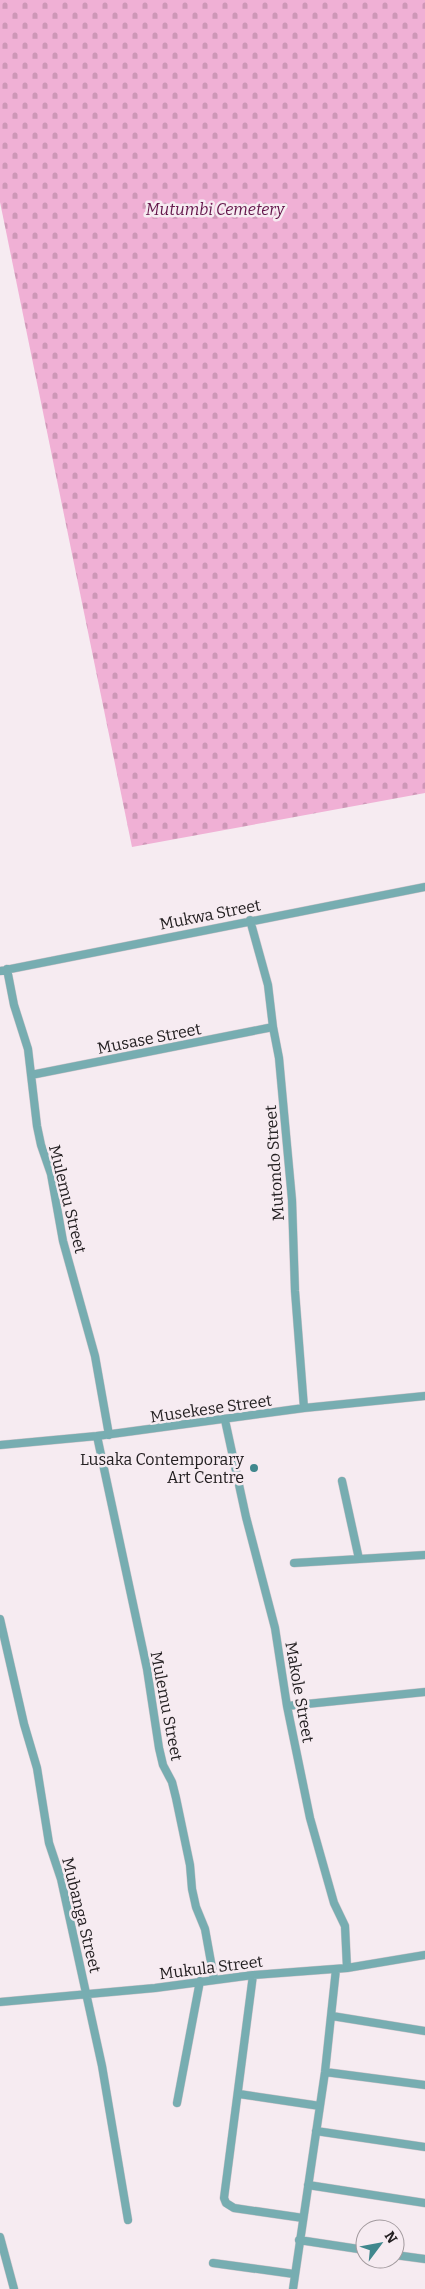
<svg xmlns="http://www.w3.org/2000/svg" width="425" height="2289" font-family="Bitter,serif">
	<defs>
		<pattern id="cemetery-stones" width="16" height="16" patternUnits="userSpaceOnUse" patternTransform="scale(1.25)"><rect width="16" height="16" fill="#f0b0d5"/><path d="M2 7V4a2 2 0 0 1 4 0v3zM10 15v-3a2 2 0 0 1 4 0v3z" fill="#ce97b7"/></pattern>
	</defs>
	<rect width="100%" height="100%" fill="#f6ebf1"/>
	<path fill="url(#cemetery-stones)" d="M0 0H425V793L132 847 0 202Z"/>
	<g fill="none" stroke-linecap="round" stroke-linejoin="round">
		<defs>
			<path id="minor" d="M250 920 268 985 273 1027 279 1058 292 1200 295 1291 304 1408
				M7 969 14 1005 28 1049 37 1126 41 1145 51 1174 63 1241 95 1356 109 1435
				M0 971 425 887
				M31 1075 273 1027
				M225 1420 246 1517 275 1628 287 1706 310 1818 334 1903 345 1926 347 1968
				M97 1436 147 1669 159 1748 163 1765 172 1782 176 1798 190 1865 192 1889 196 1907 205 1929 214 1979
				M0 1445 97 1436 304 1408 425 1396
				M342 1481 359 1559
				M294 1563 425 1555
				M0 1619 24 1724 37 1768 49 1843 61 1879 102 2066 128 2220
				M287 1706 425 1692
				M253 1975 224 2198 226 2203 234 2208 303 2218
				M0 2002 155 1988 253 1975 347 1968 425 1955
				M332 2016 425 2031
				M325 2072 425 2085
				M239 2094 320 2106
				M177 2103 200 1981
				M316 2131 425 2147
				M308 2185 425 2203
				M0 2237 14 2289
				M299 2240 365 2250
				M395 2255 425 2259
				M213 2263 294 2274
				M293 2289 325 2072 336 1969"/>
		</defs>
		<use href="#minor" stroke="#d0c6cc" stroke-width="9"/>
		<use href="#minor" stroke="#77adb1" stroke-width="8"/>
	</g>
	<circle fill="#40878d" stroke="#f6ebf1" stroke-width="2" cx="254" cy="1468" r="5"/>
	<g text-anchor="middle" stroke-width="5" stroke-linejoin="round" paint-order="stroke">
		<g font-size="16" font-style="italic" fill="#64164b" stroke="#f6ebf1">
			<text x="215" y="215">Mutumbi Cemetery</text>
		</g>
		<g font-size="16" fill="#242022" stroke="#f6ebf1">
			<text transform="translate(210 914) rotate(-11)" y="6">Mukwa Street</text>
			<text transform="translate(149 1038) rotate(-11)" y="6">Musase Street</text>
			<text transform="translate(274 1163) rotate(-94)" y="6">Mutondo Street</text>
			<text transform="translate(68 1199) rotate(76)" y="6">Mulemu Street</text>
			<text transform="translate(211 1408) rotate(-8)" y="6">Musekese Street</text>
			<text transform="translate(300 1692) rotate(80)" y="6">Makole Street</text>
			<text transform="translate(167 1706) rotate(79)" y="6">Mulemu Street</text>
			<text transform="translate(82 1915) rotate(76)" y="6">Mubanga Street</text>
			<text transform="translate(211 1967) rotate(-7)" y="6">Mukula Street</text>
		</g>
		<g font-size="16" fill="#242022" stroke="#f6ebf1" text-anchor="end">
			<text x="244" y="1465">Lusaka Contemporary<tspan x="244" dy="18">Art Centre</tspan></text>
		</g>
	</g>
	<g transform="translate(380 2244) rotate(58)"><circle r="24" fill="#f6ebf1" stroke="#a29a9e"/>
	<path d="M0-4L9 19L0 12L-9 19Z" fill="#40878d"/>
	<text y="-8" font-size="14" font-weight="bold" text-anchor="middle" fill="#242022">N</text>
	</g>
</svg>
